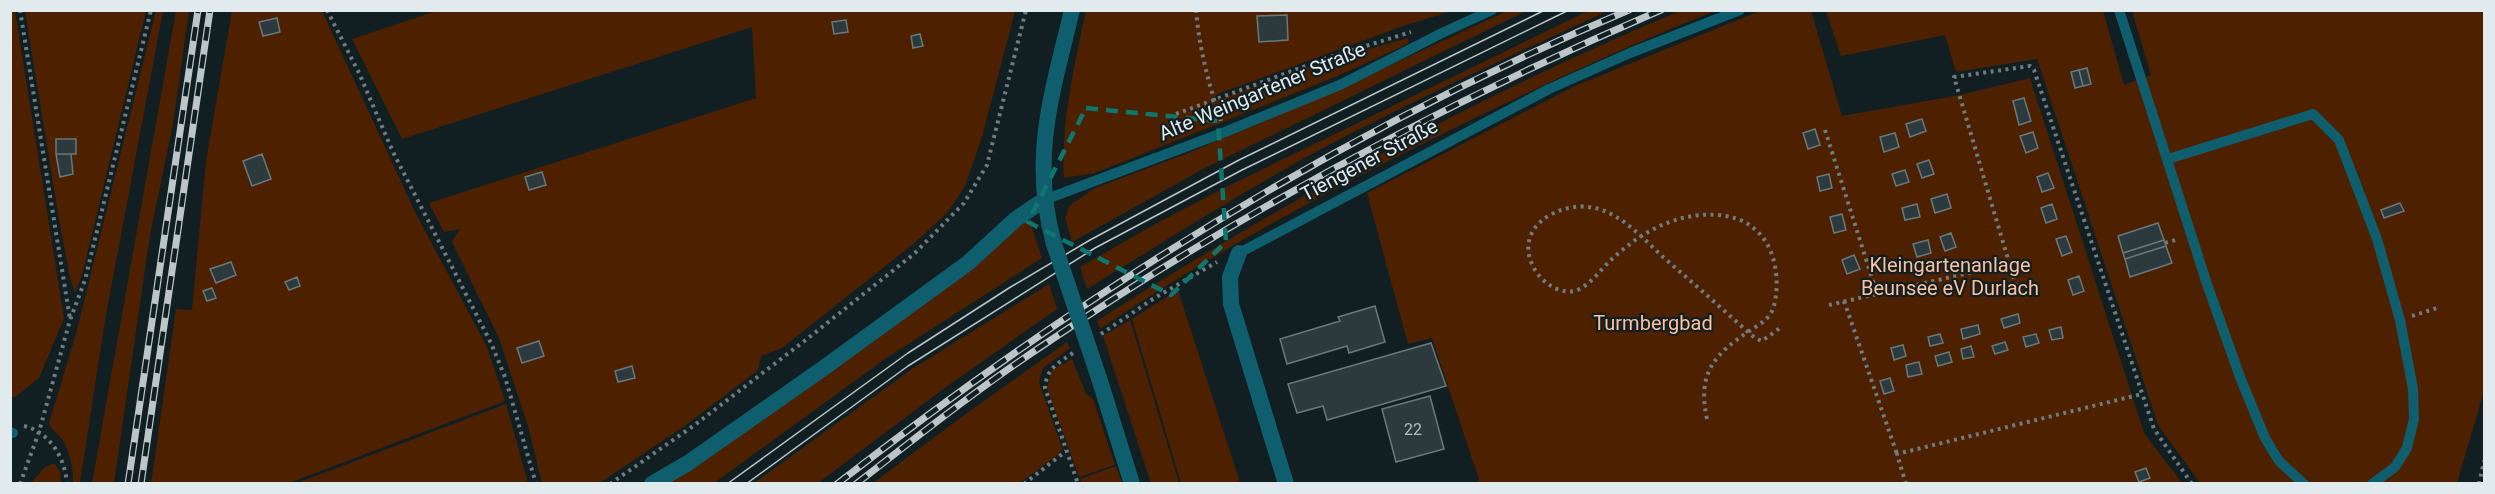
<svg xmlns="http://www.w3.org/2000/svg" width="2495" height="494" font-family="Roboto,sans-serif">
	<rect width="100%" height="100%" fill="#111f23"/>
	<path fill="#4d2100" d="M439 10 1015 11 982 137 965 186 948 212 912 245 782 348 761 356 758 370 686 425 598 484 542 483 528 426 499 338 452 242 460 229 444 232 429 203 756 98 752 27 402 139 352 39Z
		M10 11H15L64 318 39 378 15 397 10 396Z
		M25 11H146L82 275 75 293 70 278 59 219Z
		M156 11H163L105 320 80 483H73C74 471 69 447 61 438 56 432 52 431 49 423L76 334Z
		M176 11H189L173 124 150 235 114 483H92Z
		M232 11H322L416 214 487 347 505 401 289 483 151 484 176 309 192 310 206 161Z
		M1086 11H1452L1406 25 1220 93 1210 100V103L1328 61 1408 38 1409 43 1399 48 1335 77 1095 173 1064 178C1061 121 1074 66 1086 11Z
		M1507 11H1526L1203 169 1072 242 1065 218 1067 212 1070 205 1095 188 1188 153 1333 92Z
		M1588 11H1608C1521 51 1434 90 1350 134 1260 180 1173 236 1087 289L1080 267 1159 222 1226 187Z
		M1680 11H1715C1612 52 1512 99 1414 148 1306 203 1200 261 1100 329L1097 321C1282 202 1477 96 1680 11Z
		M1760 11H1811L1842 116 1960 95 2030 78 2144 433 2182 483H1480L1432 338 1408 344 1367 193 1575 86Z
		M1826 11H2103L2124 85 2151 75 2132 11H2484V391L2457 483H2200L2158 425 2037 59 1956 72 1945 35 1841 56Z
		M1025 222H1030L1042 258 885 359 714 483 663 484Z
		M1049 284 1057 309 946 387 818 483H754L912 369Z
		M1178 290 1240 483H1181L1132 319Z
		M1130 320 1179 483H1151L1103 336Z
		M1067 342 1070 348 1043 368 1039 382 1062 448 1060 453 1020 483H873L956 421Z
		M1072 359 1086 394 1093 399 1115 465 1079 477 1047 388 1052 370Z
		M506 404 528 483H297Z
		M54 463 60 471 61 483H31L45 467Z
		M1116 466 1122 483H1082L1080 479Z"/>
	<path fill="#2c3a3e" stroke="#68787c" stroke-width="1.5" d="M1287 15 1288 40 1259 42 1257 16Z
		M277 18 280 32 263 36 259 22Z
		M846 20 848 32 834 34 832 22Z
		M920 34 923 46 913 48 911 36Z
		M2087 68 2091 84 2083 86 2079 70Z
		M2079 70 2083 86 2075 88 2071 72Z
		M2024 98 2031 121 2019 125 2013 101Z
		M1922 119 1926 131 1910 137 1906 124Z
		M1815 129 1820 145 1808 149 1803 133Z
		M2033 132 2038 148 2026 153 2020 136Z
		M1895 133 1899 147 1884 152 1880 137Z
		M56 139H76V154H56Z
		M56 154H71L73 174 60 177Z
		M262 154 271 179 252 186 243 161Z
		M1929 160 1934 174 1922 178 1917 164Z
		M1905 170 1909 182 1896 186 1892 174Z
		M542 172 546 185 529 190 525 177Z
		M2048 173 2054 188 2042 192 2037 177Z
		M1829 174 1832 188 1820 191 1817 177Z
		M1947 194 1951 208 1935 213 1931 199Z
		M2400 203 2404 211 2384 218 2381 210Z
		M1917 204 1920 217 1905 220 1902 208Z
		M2052 204 2057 219 2046 223 2041 208Z
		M1842 214 1846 230 1834 233 1830 217Z
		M2158 223 2164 240 2123 253 2118 236Z
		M1951 233 1956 247 1945 251 1940 237Z
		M2066 236 2072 252 2062 256 2056 239Z
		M1928 240 1931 253 1917 257 1913 244Z
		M2164 240 2166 246 2125 259 2123 253Z
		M2166 246 2172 263 2130 277 2125 259Z
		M1854 255 1860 269 1847 274 1842 260Z
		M231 262 236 275 216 283 210 269Z
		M2079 276 2084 291 2073 295 2068 280Z
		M297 277 300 286 289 290 285 282Z
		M212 288 216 298 207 301 203 291Z
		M1375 306 1385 342 1349 353 1347 346 1287 364 1280 339 1340 321 1338 317Z
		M2018 314 2020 323 2004 328 2001 319Z
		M1978 325 1980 334 1963 339 1961 329Z
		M2061 327 2063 338 2052 340 2049 330Z
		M1940 334 1943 343 1930 346 1928 337Z
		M2036 334 2039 343 2026 347 2023 337Z
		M539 341 544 356 522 363 517 348Z
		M2005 342 2008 350 1995 354 1992 346Z
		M1431 343 1446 386 1327 420 1323 406 1297 413 1288 384Z
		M1903 345 1906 356 1894 360 1891 348Z
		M1971 346 1974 357 1963 359 1961 349Z
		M1949 352 1952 362 1938 366 1935 356Z
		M1919 362 1922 374 1908 377 1906 365Z
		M632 366 635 378 618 382 615 371Z
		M1890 378 1894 391 1884 394 1880 381Z
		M1430 396 1444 449 1396 462 1382 409Z
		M2146 468 2150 478 2139 482 2135 472Z"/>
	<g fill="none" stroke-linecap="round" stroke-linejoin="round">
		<path stroke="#6f7b7e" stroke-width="4" stroke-dasharray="3 4.5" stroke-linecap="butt" d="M20 10 70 319
			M327 10 359 73 393 152 491 343 505 377 536 484
			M1196 10C1199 47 1209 86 1221 121
			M1176 114 1327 58 1411 32
			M1825 130 1877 294
			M2165 243 2179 239
			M2016 286 1954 77 2030 66 2034 70 2154 429 2192 484
			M1844 301 1897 454
			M1829 305 2008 264
			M2412 316 2440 307
			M1101 334 1153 299 1217 262
			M1073 353C1058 363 1046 369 1045 388L1078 484
			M1707 419C1697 373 1714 354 1751 330 1760 324 1769 319 1773 309 1780 287 1777 257 1764 239 1752 223 1736 216 1717 215 1677 212 1641 232 1612 259 1602 268 1594 280 1583 287 1552 309 1498 245 1550 215 1566 206 1585 204 1602 210 1626 219 1645 240 1663 257 1692 282 1720 307 1748 332L1755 338 1762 341 1780 328
			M24 426C50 432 65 458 67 484
			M20 484 39 432 70 320 85 280 151 10
			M610 484 696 424 807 339 915 253 964 203 987 165 1026 10
			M1024 484 1066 451
			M1906 484 1897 454 2142 394
			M2479 484 2484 461"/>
		<path stroke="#0e5e6e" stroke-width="10" d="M2119 10 2207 284 2240 377 2265 438 2279 461 2304 484
			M2168 159 2313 114 2339 140 2377 239 2400 320 2413 389 2414 419 2407 448 2395 467 2372 484
			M1044 200 1225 132 1342 84 1444 32 1492 10
			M1239 253 1549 89 1630 53 1740 10
			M10 432 13 433"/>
		<path stroke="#0e5e6e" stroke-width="16" d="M1054 244C1030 158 1052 94 1072 10
			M1239 253 1230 277 1231 304 1286 484
			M1099 378 1132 484
			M652 484 688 463 825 367 968 263 1016 219 1044 200"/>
		<path stroke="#bcc6c8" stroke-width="1.5" d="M727 484 908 353 1009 288 1090 240 1239 160 1545 10
			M746 484 908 366 1095 248 1242 170 1569 10"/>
		<defs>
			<path id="rail" d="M128 484 198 10
				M141 484 210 10
				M837 484C1080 295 1345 129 1629 10
				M856 484C918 436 980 387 1045 344 1239 213 1446 102 1661 10"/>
		</defs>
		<use href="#rail" stroke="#bcc6c8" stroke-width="7"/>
		<use href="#rail" stroke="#111f23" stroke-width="4.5" stroke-dasharray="14" stroke-linecap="butt"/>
		<path stroke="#0e5e6e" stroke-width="16" d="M1054 244 1099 378"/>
	</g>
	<path fill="none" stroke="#0f766e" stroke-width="4.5" stroke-dasharray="12 8" stroke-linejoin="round" d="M1086 108 1218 121 1226 242 1171 295 1028 222Z"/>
	<g text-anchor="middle" stroke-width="4.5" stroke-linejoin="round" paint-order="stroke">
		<g font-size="16" fill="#b4bec0">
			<text x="1413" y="435">22</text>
		</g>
		<g font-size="20" fill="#e1eaec" stroke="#111f23">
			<text transform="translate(1262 91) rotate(-23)" y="7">Alte Weingartener Straße</text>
			<text transform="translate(1369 160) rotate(-28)" y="7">Tiengener Straße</text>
		</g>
		<g font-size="20" fill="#fbc09e" stroke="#111f23">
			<text x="1950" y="272">Kleingartenanlage<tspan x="1950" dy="23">Beunsee eV Durlach</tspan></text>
			<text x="1653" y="330">Turmbergbad</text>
		</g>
	</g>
	<rect width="2495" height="494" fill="none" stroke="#e1eaec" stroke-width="24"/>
</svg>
